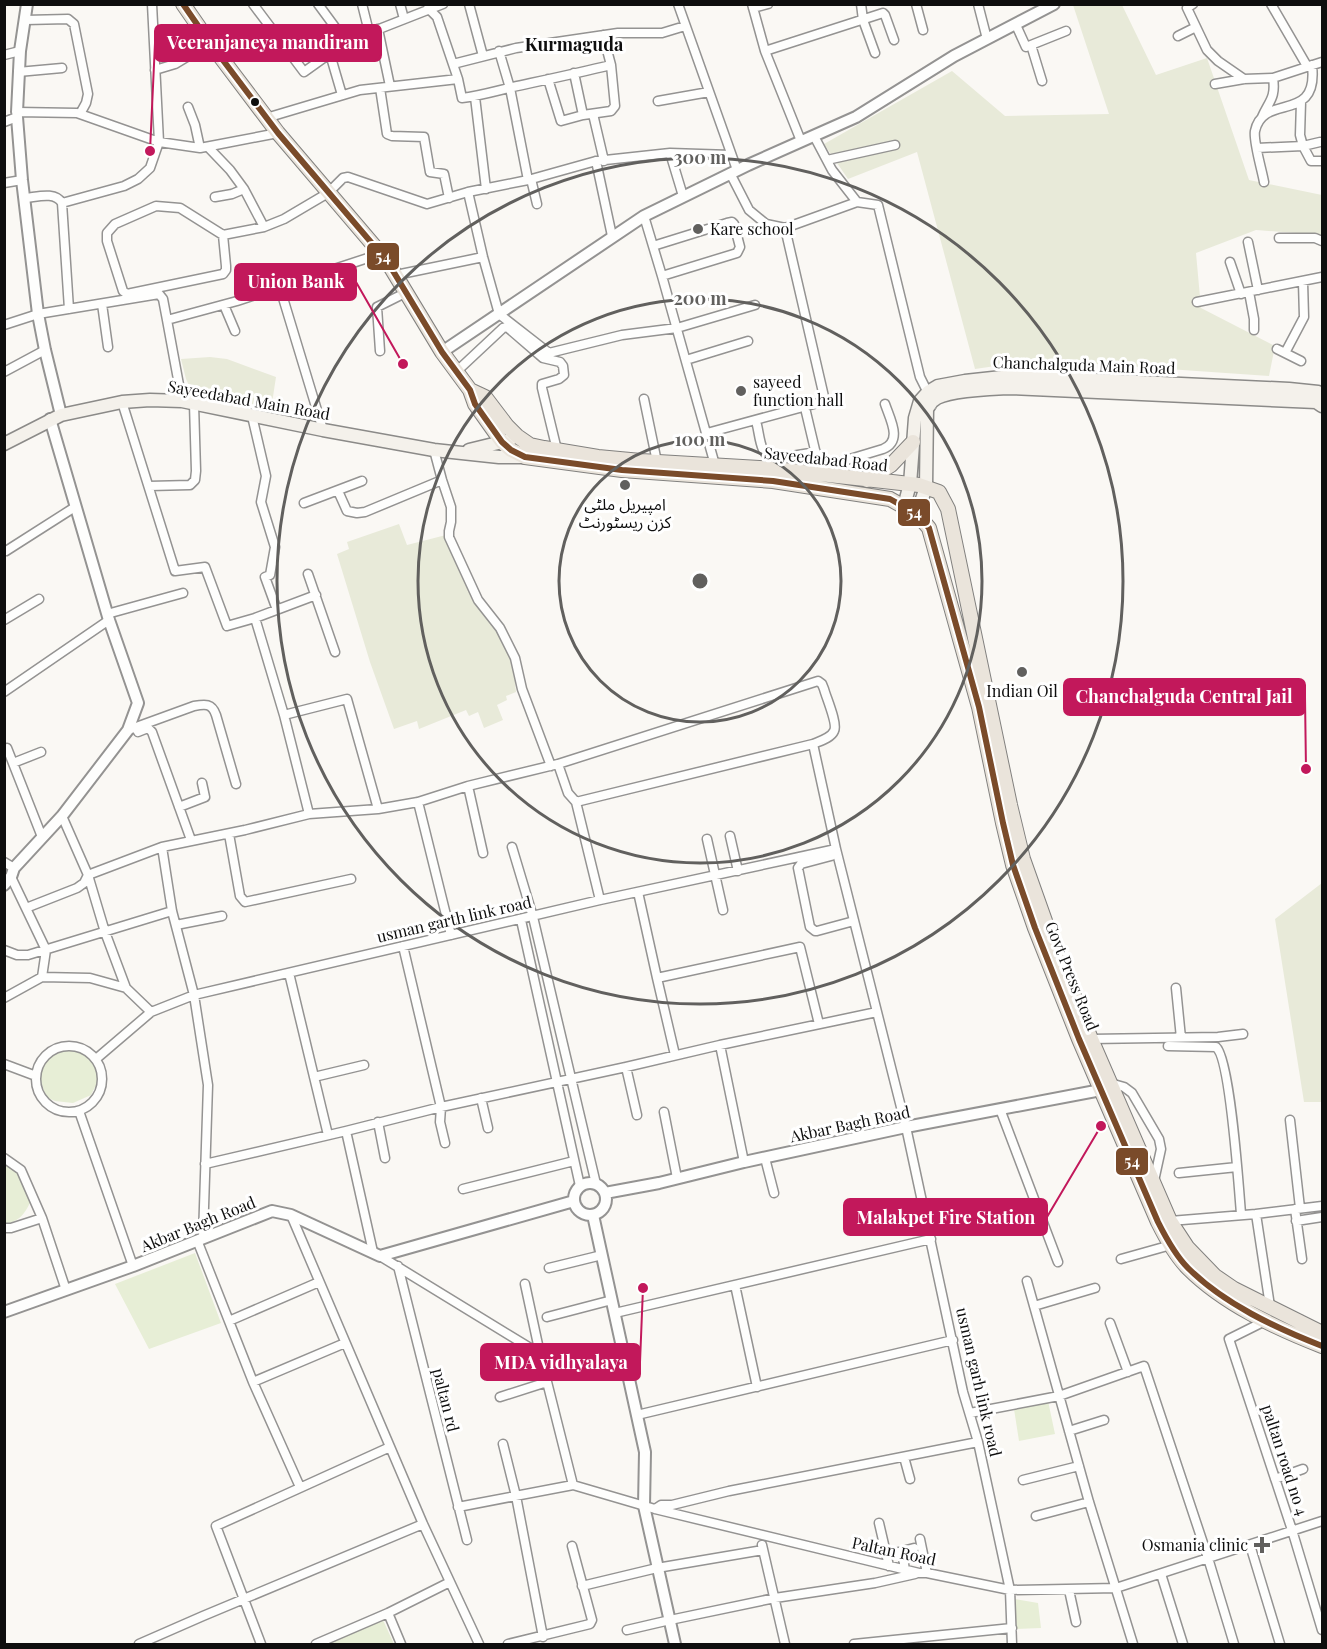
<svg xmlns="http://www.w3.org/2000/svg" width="1327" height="1649" font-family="'Playfair Display','Noto Sans Arabic',serif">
	<rect width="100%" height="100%" fill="#faf8f4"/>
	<path fill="#e7eed6" d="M68 1050 84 1054 95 1066 98 1081 91 1095 73 1103 55 1101 46 1097 39 1075 50 1056Z
		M4 1161 19 1172 31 1201C24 1215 20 1220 5 1225Z
		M195 1253 221 1323 149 1349 115 1284Z
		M1048 1401 1055 1434 1019 1441 1014 1409Z
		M1015 1599 1038 1603 1041 1628 1015 1629Z
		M383 1620 394 1644H325Z"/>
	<path fill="#e8ead9" d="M1073 5H1122L1156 75 1207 58 1249 180 1322 195V235L1256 230 1196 253 1201 308 1275 346 1269 376 1038 360 975 369 917 152 848 179 824 144 952 71 1005 116 1109 114Z
		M210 357 227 359 276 377 272 403 280 405 279 412 194 396 186 379 181 359Z
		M399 524 407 545 446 535 506 643 518 672 515 682 516 692 506 696 507 700 497 705 503 720 484 728 478 712 469 716 466 710 419 729 417 721 394 729 370 662 337 554 349 549 347 542Z
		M1322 883V1102H1304L1275 919Z"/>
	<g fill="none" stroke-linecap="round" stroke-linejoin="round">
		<defs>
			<path id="minor" d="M253 4 304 72 346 42 443 4
				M318 4 346 42
				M362 4 369 32
				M400 4 404 19
				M428 4 429 9 437 17 458 79 462 98C479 96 496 91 513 87 545 80 578 73 611 65L615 106 611 111 583 115 561 121 548 79
				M469 4 483 56
				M678 4 737 170
				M752 4 765 51 801 141
				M861 4 863 20 875 53
				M916 4 923 30
				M978 4 987 39
				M1193 4 1187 8 1207 50 1218 61 1244 79
				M1271 4 1307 66
				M753 8 768 4
				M25 20 68 19 74 24 88 94 86 103 80 114
				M1016 25 1026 47 1066 31
				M378 29 390 86
				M603 35 611 65
				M1178 36 1196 27
				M1031 45 1042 81
				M499 51 510 88 528 180
				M765 51 883 13 885 15 894 40
				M330 54 342 95
				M4 55 20 51
				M453 64 516 48 618 33H662L685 26
				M155 70 175 64 210 43
				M18 72 62 68
				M574 73 583 115
				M1215 84 1244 79 1273 78 1322 62
				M380 88 387 134 392 136 424 137 430 172 444 174 449 198
				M475 97 486 189
				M658 101 709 92
				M1301 102 1300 135 1303 146 1320 142
				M188 107 195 125 200 148
				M593 114 604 161
				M1262 117C1269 101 1276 98 1273 78
				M266 118 360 90 458 79
				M4 122 17 117V112L77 113 159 142 200 148 278 133
				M814 136 832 170 857 202 878 205 920 377 929 395
				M208 147 230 170 244 189 264 227
				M1257 148 1303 146 1311 161H1322
				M670 153 683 196
				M827 160 895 145
				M596 161 612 236
				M531 179 537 204
				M1264 182C1262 170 1253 141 1255 131 1263 92 1319 125 1312 65
				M4 183 22 180
				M468 192 483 257 499 314 549 353 622 335 677 328 755 305
				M215 197 232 194 244 189
				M25 198C37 197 55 191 62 203L124 186 138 179 150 168 159 142 152 4
				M62 203 69 309
				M644 216 662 276 715 465
				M785 228 857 202
				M223 235 226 266V270L223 274 127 294 123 291 107 241V233L115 224 156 206 180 208 223 235 264 227 284 219 328 193 343 178 348 177 427 204 468 192 528 180 596 161 670 153 731 155
				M1279 238H1315L1322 241
				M1248 242 1258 290
				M653 246 727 223 732 222 734 224 740 247 737 253 662 276
				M1230 262 1241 294
				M396 275 483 257
				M280 288 323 430
				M1249 292 1254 319V330
				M1197 302 1322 277
				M102 304 108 347
				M224 305 235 331
				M167 320 182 401
				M4 325 38 314 159 294 163 299 167 320 237 301 380 254
				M1277 349 1301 361
				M380 351 377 307 407 292
				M1285 353 1304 317 1303 282
				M686 360 748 341
				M4 372 45 350
				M456 372 503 328 507 327 543 358 560 362 563 366 564 375 559 379 542 384V388L557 450
				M644 399 657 462
				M122 402 175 571 205 567 227 626 255 618 284 715 309 814
				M806 412 820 471
				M252 416 266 476 261 502 275 547 270 575 265 577 277 610
				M757 425C760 437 760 456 774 459L816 452
				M707 433 825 401 785 228 766 224 749 210 730 173
				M434 450 442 480 451 507V522L449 531V537L478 600 500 628 515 658 522 689 551 766
				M820 468 883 449C903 441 890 419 885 404
				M149 486 190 485 195 480 196 471 194 404
				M338 491 347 511 357 513 365 512 442 480
				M304 503 362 481
				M6 551 75 507
				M308 574 335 652
				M107 614 183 593
				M255 618 316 595
				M4 620 39 599
				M4 692 109 620
				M284 715 347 699 378 809
				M128 730 194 706C205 704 212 703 216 715L236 784
				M138 732 148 728 152 732 191 840
				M4 749 7 748 42 837
				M13 763 41 752
				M558 764 568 793 576 802 600 900
				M468 786 483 853
				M418 802 451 935
				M576 802 813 744 836 849 906 1127 963 1392 978 1442 1010 1590 1012 1644
				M179 807 205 797 202 783
				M62 816 88 875 105 932 126 988 151 1012
				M229 834 240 896 245 902 351 879
				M730 836 738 871
				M707 839 723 910
				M162 847 172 911 194 995 208 1085 203 1237
				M512 847 533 917 596 1184
				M831 856 801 864 798 868 810 927 815 931H817L854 921
				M4 862 14 868
				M8 878 11 877 46 950 42 977
				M638 892 657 978 675 1055
				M26 908 77 888 84 883 88 875 162 847 245 830 309 814 378 809 418 802 468 786 558 764 818 681 822 684 824 689C826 697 838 724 834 731 831 738 820 741 813 744
				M521 920 580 1186
				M176 925 222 916
				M403 946 441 1107 440 1122 445 1143
				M4 950 17 955H28L172 911
				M289 973 328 1135
				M657 978 800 947 819 1024
				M1176 988 1181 1038
				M4 998 42 977 90 978 126 988
				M1091 1039 1218 1037 1243 1034
				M720 1045 744 1162
				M36 1079a33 33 0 1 1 66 0a33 33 0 1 1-66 0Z
				M1168 1046 1216 1047C1230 1058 1239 1189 1241 1214
				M96 1059 151 1012 194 995 600 900 836 849
				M4 1064 36 1076
				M626 1067 637 1115
				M314 1077 364 1065
				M1110 1083 1124 1087 1132 1093 1159 1139 1161 1149 1154 1181
				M481 1098 488 1128
				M1000 1109 1058 1262
				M79 1111 133 1266
				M664 1112 677 1178
				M1290 1120 1300 1208
				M378 1122 385 1158
				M346 1131 373 1252
				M4 1158 21 1170 42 1218 66 1290
				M765 1158 774 1193
				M205 1164 346 1131 441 1107 626 1067 720 1045 877 1012
				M1179 1173 1237 1167
				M463 1189 574 1161
				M1295 1209 1302 1259
				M1256 1214 1270 1306
				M291 1215 423 1524 479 1644
				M1013 1218 1038 1207
				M1170 1221 1256 1214 1322 1206
				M1296 1221 1322 1217
				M4 1228H11L42 1218
				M197 1240 253 1382 300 1487
				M380 1256 540 1354
				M1121 1259 1171 1245
				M398 1266 467 1540
				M549 1268 602 1255
				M1027 1281 1089 1502 1133 1644
				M525 1284 540 1354 573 1485
				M735 1285 757 1387
				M1034 1306 1095 1288
				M615 1313 931 1239
				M547 1317 612 1300
				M229 1321 319 1282
				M1265 1321 1229 1339 1292 1530 1322 1630
				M1110 1323 1128 1372
				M253 1382 345 1343
				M500 1397 547 1382
				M970 1413 1059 1396 1144 1366 1208 1558 1234 1644
				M637 1415 953 1340
				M1069 1431 1104 1420
				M503 1444 516 1496 543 1637
				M904 1457 910 1479
				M1275 1479 1303 1469
				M1023 1480 1079 1466
				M458 1507 573 1485 655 1509 919 1573H927L1010 1590 1116 1588 1322 1521
				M655 1509 661 1505H672L729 1491 978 1442
				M1036 1516 1089 1502
				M879 1523 889 1566
				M920 1539 927 1573
				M762 1545 785 1644
				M1250 1545 1280 1644
				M902 1551 905 1570
				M887 1555 914 1548
				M1161 1574 1183 1644
				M582 1586 657 1568 763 1550
				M1069 1590 1076 1622
				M388 1613 401 1644
				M627 1630 670 1620 775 1598 875 1583 915 1574
				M139 1644 203 1616 423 1524
				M261 1644 216 1526 390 1447
				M316 1644 388 1613 450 1582
				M508 1644 590 1624 592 1620 572 1546
				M854 1644 1012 1628"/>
			<path id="tertiary" d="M17 112 20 51 27 4
				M17 117 22 180 38 314 45 350 61 415
				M442 352 644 216 748 165 856 117 954 56 1054 4
				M4 885 11 877 14 868 62 816 128 730 138 703 109 620 50 419
				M574 1199a16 16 0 1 1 32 0a16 16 0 1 1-32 0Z
				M605 1193 659 1183 744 1162 906 1127 1101 1090
				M593 1215 645 1452 644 1506 675 1644
				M4 1312 133 1266 272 1211 291 1215 380 1256 574 1201"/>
			<path id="secondary" d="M4 444 61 415 122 402 150 400 182 401 323 430 434 450 499 457H525
				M469 450 510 440
				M904 506 910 484 915 418 920 401 928 392 938 386 965 381 1011 376 1289 389 1318 392 1322 394
				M917 514 926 487 927 409C928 408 932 401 933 401 944 390 993 389 1010 388L1316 402 1322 406"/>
			<path id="primary" d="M183 4 210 43 278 133 387 261 442 352 470 390 475 404 502 442 511 450 525 457 622 470 773 481 890 499 917 514 929 528 979 707 1003 823 1013 865 1035 928 1079 1039 1158 1222C1166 1238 1175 1255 1188 1268 1224 1304 1276 1328 1322 1346
				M470 390 485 397 507 426 517 436 530 445 544 448 598 457 641 461 775 469 919 485 939 492 948 509 1010 805 1023 859 1050 935 1091 1039 1170 1221 1187 1247 1215 1276 1234 1289 1322 1333
				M867 480 891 465 913 442"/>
		</defs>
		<use href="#minor" stroke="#949392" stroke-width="11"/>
		<use href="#tertiary" stroke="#949392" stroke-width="14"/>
		<use href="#secondary" stroke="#8b8a88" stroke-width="15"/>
		<use href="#primary" stroke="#82817f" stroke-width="16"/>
		<use href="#minor" stroke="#fefefd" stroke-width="8"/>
		<use href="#tertiary" stroke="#fefefd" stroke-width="10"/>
		<use href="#secondary" stroke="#f4f1eb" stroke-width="12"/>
		<use href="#primary" stroke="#eae4db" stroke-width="14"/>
		<defs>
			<path id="bus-1" d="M183 4 210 43 278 133 387 261 442 352 470 390 475 404 502 442 511 450 525 457 622 470 773 481 890 499 917 514 929 528 979 707 1003 823 1013 865 1035 928 1079 1039 1158 1222C1166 1238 1175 1255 1188 1268 1224 1304 1276 1328 1322 1346"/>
		</defs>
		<use href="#bus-1" stroke="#fff" stroke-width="10"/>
		<use href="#bus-1" stroke="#7a4b2a" stroke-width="6"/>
	</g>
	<g fill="none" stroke="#61605e" stroke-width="3">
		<circle cx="700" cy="581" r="141"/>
		<circle cx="700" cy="581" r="282"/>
		<circle cx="700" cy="581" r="423"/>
	</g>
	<circle fill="#0e0e0e" stroke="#fff" stroke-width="2" cx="255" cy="102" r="5"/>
	<g fill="#61605e" stroke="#fff" stroke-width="2">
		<circle cx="698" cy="229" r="6"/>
		<circle cx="741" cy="391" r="6"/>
		<circle cx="625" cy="485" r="6"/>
		<circle cx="1022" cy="672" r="6"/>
		<path d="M1259 1536h6v6h6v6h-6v6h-6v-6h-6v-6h6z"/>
	</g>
	<g text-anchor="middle" stroke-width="6" stroke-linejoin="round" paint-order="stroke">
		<g font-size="16" fill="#0e0e0e" stroke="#fff" text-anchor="start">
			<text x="710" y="235">Kare school</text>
			<text x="753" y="388">sayeed<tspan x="753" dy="18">function hall</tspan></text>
			<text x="625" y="510" text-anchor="middle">امپیریل ملٹی<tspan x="625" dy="18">کزن ریسٹورنٹ</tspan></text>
			<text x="1022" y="697" text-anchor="middle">Indian Oil</text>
			<text x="1248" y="1551" text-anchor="end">Osmania clinic</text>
		</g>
		<g font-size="16" fill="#0e0e0e" stroke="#fff">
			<text transform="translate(1084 365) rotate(2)" y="6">Chanchalguda Main Road</text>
			<text transform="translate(249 400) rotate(10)" y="6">Sayeedabad Main Road</text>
			<text transform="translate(826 459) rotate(6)" y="6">Sayeedabad Road</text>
			<text transform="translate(454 919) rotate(-13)" y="6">usman garth link road</text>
			<text transform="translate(1072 976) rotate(68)" y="6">Govt Press Road</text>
			<text transform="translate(850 1124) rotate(-12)" y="6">Akbar Bagh Road</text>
			<text transform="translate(198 1224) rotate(-22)" y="6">Akbar Bagh Road</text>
			<text transform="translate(979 1382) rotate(77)" y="6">usman garh link road</text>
			<text transform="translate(446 1400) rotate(76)" y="6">paltan rd</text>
			<text transform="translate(1285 1460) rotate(72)" y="6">paltan road no 4</text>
			<text transform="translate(894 1551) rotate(12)" y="6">Paltan Road</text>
		</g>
		<g font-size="18" font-weight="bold" fill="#0e0e0e" stroke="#fff">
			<text x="574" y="51">Kurmaguda</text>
		</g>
	</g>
	<circle cx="700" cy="581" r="9" fill="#61605e" stroke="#fff" stroke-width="3"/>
	<g font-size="18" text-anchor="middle" font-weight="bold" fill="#61605e" stroke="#fff" stroke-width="6" stroke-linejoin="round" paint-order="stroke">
		<text x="700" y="164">300 m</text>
		<text x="700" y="305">200 m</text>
		<text x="700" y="446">100 m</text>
	</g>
	<path fill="none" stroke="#c2185b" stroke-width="2" d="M150 151L155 43M403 364L356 282M1306 769L1305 697M1101 1126L1047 1217M643 1288L640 1362"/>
	<g fill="#c2185b" stroke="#fff" stroke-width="2">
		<circle cx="150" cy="151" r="6"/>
		<circle cx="403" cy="364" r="6"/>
		<circle cx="1306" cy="769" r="6"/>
		<circle cx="1101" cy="1126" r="6"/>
		<circle cx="643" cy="1288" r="6"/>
	</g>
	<g fill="#c2185b" stroke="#c2185b" stroke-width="2">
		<rect x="155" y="25" width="226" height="36" rx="6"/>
		<rect x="235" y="264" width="121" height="36" rx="6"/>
		<rect x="1064" y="679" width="241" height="36" rx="6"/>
		<rect x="844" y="1199" width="203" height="36" rx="6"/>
		<rect x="481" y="1344" width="159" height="36" rx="6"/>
	</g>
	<g font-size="18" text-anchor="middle" font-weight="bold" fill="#fff">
		<text x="268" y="49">Veeranjaneya mandiram</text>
		<text x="296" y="288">Union Bank</text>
		<text x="1184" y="703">Chanchalguda Central Jail</text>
		<text x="946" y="1224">Malakpet Fire Station</text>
		<text x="561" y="1369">MDA vidhyalaya</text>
	</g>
	<g stroke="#fff" stroke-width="2">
		<rect x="366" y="242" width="34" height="29" rx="6" fill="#7a4b2a"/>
		<rect x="897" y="498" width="34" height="29" rx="6" fill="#7a4b2a"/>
		<rect x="1115" y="1147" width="34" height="29" rx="6" fill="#7a4b2a"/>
	</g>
	<g font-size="16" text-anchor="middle" font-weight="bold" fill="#fff">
		<text x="383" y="262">54</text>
		<text x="914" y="518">54</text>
		<text x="1132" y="1167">54</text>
	</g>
	<rect width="1327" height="1649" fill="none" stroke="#0e0e0e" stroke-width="12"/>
</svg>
